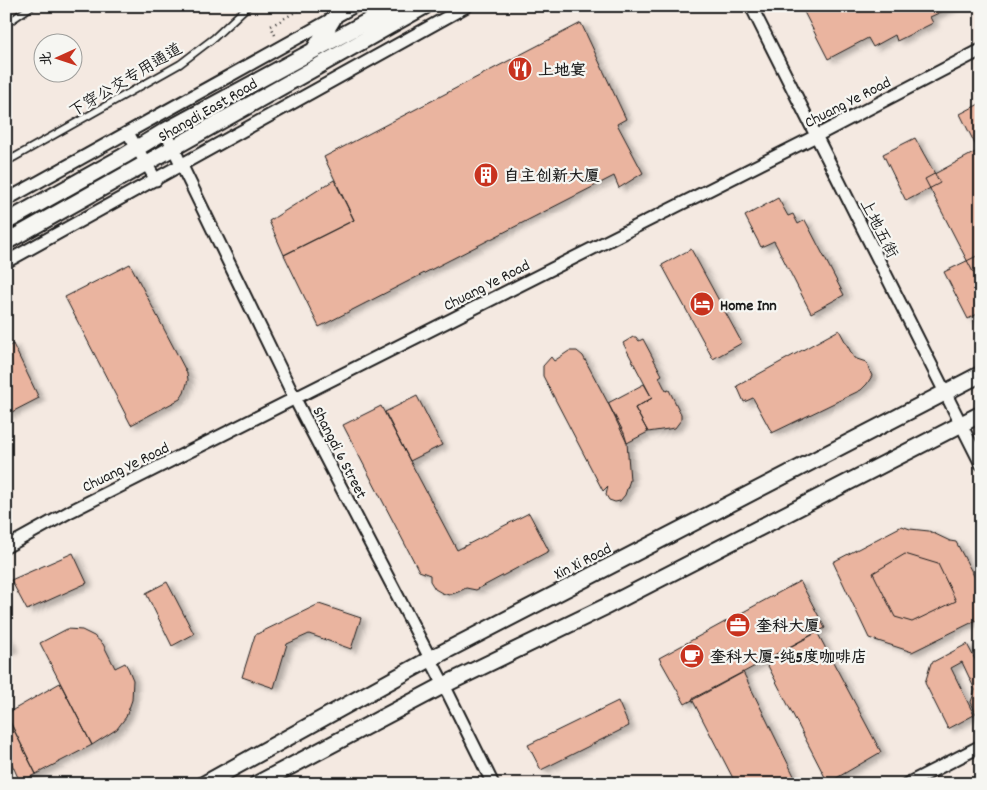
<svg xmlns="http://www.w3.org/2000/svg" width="987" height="790" font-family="Dekko,'LXGW WenKai TC',sans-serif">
	<defs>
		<filter id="shadow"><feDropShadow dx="5.5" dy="3" stdDeviation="2.5" flood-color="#0004"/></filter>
	</defs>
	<rect width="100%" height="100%" fill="#f4e9e1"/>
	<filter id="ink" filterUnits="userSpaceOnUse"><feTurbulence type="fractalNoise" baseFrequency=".02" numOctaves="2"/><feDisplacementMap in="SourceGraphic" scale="10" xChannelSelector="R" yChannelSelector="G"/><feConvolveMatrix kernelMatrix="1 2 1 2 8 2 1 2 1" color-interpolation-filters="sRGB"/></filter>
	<g filter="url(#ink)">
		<path fill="#eab49f" stroke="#1c1c1c" filter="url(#shadow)" d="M801 6H952V7L930 17 933 23 897 41 895 35 873 47 868 38 828 59Z
			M581 23 626 119 617 124 643 173 619 188 614 176 319 327 284 255 354 220 324 157Z
			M981 103V156L960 114Z
			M915 138 940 183 906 201 883 154Z
			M981 149V268L973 272 925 179Z
			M334 180 354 220 284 255 269 221Z
			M778 198 788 216 793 214 798 224 805 220 844 295 811 313 774 241 761 247 745 216Z
			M691 249 742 343 713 359 662 265Z
			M981 254V312L968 319 944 272Z
			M130 264 187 373 188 380 184 393 180 399 131 425 65 297Z
			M839 330 854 358 866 362 872 376 867 384 861 390 772 433 753 398 744 402 737 386Z
			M633 337H636L639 341 643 339 662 375 659 377 666 391 669 390 681 414V420L675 428 648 432 635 408 652 398 623 343Z
			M13 344 39 398 6 415V348Z
			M569 351H577L583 356 624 433 627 443 630 480 625 495 620 501 615 502 609 500 606 495 608 486 603 491 543 376V366L551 357 554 361Z
			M644 384 652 398 635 408 648 432 627 443 608 403Z
			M417 396 442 445 410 461 385 412Z
			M381 406 457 550 529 513 549 551 476 590 466 588 458 592 449 595 442 593 435 589 430 581V575L419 571 343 425Z
			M902 526 910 529 929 531 950 541 956 542 981 589V618L912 652 869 638 833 562Z
			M73 553 87 583 27 610 11 580Z
			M905 554 938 564 956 601 912 622 895 617 873 573Z
			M800 581 825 628 685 704 659 658Z
			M167 582 194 634 172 646 146 593Z
			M319 604 361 618 351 649 309 634 287 644 274 688 242 677 255 635Z
			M67 629 82 630 94 636 103 644 115 668 125 663 128 668 133 680 132 700 126 717 117 729 92 745 40 643Z
			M817 632 881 752 828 783 765 660Z
			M6 636 12 649 6 652Z
			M967 644 981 671V711L976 714 971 702 975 690 962 662 951 668 974 715 948 729 925 683 931 663Z
			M743 672 798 784H736L692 699Z
			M60 683 92 745 36 774 6 714Z
			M618 701 629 726 541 770 528 745Z
			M6 714 36 774 20 782 6 751Z"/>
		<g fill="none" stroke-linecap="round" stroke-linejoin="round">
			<defs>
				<path id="service" d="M6 24 32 6
					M6 162 180 64 214 38 248 6"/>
				<path id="minor" d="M751 6 981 464
					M165 131 295 399 444 685 493 784
					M128 133 156 180
					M6 200 355 6
					M6 262 467 6
					M6 547 71 511 816 136 981 50
					M907 784 981 746"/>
				<path id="secondary" d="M314 50 333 19
					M6 222 124 156 165 131 396 6
					M6 242 425 6
					M204 784 430 659 981 374
					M257 784 444 685 605 607 981 414"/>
			</defs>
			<use href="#service" stroke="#1c1c1c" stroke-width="9"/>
			<use href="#minor" stroke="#1c1c1c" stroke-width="15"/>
			<use href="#secondary" stroke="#1c1c1c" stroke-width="19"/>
			<path stroke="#1c1c1c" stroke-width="2.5" stroke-dasharray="1 4" stroke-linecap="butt" d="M275 35 271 26 306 6"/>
			<use href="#service" stroke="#f6f6f2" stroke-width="5.5"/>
			<use href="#minor" stroke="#f6f6f2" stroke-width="11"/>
			<use href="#secondary" stroke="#f6f6f2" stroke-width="15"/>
		</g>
	</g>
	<defs>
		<symbol id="restaurant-disc" viewBox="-11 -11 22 22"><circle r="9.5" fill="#c8321e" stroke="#f6f6f2"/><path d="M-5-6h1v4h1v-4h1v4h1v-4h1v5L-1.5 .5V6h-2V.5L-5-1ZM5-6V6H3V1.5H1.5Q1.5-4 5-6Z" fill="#fff"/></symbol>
		<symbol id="building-disc" viewBox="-11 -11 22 22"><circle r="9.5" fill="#c8321e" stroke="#f6f6f2"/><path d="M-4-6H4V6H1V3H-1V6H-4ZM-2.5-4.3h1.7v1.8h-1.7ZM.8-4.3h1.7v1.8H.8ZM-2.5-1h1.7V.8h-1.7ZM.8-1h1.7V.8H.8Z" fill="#fff"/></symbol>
		<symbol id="hotel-disc" viewBox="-11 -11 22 22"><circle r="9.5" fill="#c8321e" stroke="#f6f6f2"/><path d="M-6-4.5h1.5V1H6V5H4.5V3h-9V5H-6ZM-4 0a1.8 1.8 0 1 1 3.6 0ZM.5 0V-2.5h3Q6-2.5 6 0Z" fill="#fff"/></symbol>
		<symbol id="office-disc" viewBox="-11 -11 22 22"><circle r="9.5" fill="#c8321e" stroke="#f6f6f2"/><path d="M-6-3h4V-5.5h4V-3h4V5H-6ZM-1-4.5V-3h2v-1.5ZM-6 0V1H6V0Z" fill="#fff"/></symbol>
		<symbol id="cafe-disc" viewBox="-11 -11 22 22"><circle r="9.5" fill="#c8321e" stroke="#f6f6f2"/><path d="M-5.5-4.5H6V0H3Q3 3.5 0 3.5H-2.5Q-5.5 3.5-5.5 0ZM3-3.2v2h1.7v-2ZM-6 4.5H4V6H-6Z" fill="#fff"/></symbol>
	</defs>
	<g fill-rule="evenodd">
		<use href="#restaurant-disc" x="506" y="55" width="28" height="28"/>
		<use href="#building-disc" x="472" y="161" width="28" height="28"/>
		<use href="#hotel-disc" x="688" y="290" width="28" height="28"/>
		<use href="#office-disc" x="724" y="611" width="28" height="28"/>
		<use href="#cafe-disc" x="678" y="642" width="28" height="28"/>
	</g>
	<g text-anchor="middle" stroke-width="4.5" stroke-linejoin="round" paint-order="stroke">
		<g font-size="16" font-weight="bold" fill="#1c1c1c" stroke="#f6f6f2" text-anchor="start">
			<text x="538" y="75">上地宴</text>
			<text x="504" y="181">自主创新大厦</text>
			<text x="720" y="310">Home Inn</text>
			<text x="756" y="631">奎科大厦</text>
			<text x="710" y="662">奎科大厦-纯5度咖啡店</text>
		</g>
		<g font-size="16" fill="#1c1c1c" stroke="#f6f6f2">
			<text transform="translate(125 79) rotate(-31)" y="6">下穿公交专用通道</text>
			<text transform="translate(847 101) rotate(-27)" y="6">Chuang Ye Road</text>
			<text transform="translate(207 109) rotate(-30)" y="6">Shangdi East Road</text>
			<text transform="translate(880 228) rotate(63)" y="6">上地五街</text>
			<text transform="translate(486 284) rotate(-27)" y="6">Chuang Ye Road</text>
			<text transform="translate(341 452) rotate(63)" y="6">Shangdi 6 Street</text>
			<text transform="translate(125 466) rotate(-26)" y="6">Chuang Ye Road</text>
			<text transform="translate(582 560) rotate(-27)" y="6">Xin Xi Road</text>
		</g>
	</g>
	<rect width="987" height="790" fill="none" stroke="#f6f6f2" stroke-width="25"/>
	<rect x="12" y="12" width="962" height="765" fill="none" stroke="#1c1c1c" stroke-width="2" filter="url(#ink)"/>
	<g transform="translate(58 58) rotate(267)"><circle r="24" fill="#f6f6f2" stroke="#9f9f9c"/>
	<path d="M0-4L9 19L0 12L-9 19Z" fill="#c8321e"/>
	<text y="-8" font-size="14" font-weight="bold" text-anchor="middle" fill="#1c1c1c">北</text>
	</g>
</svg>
